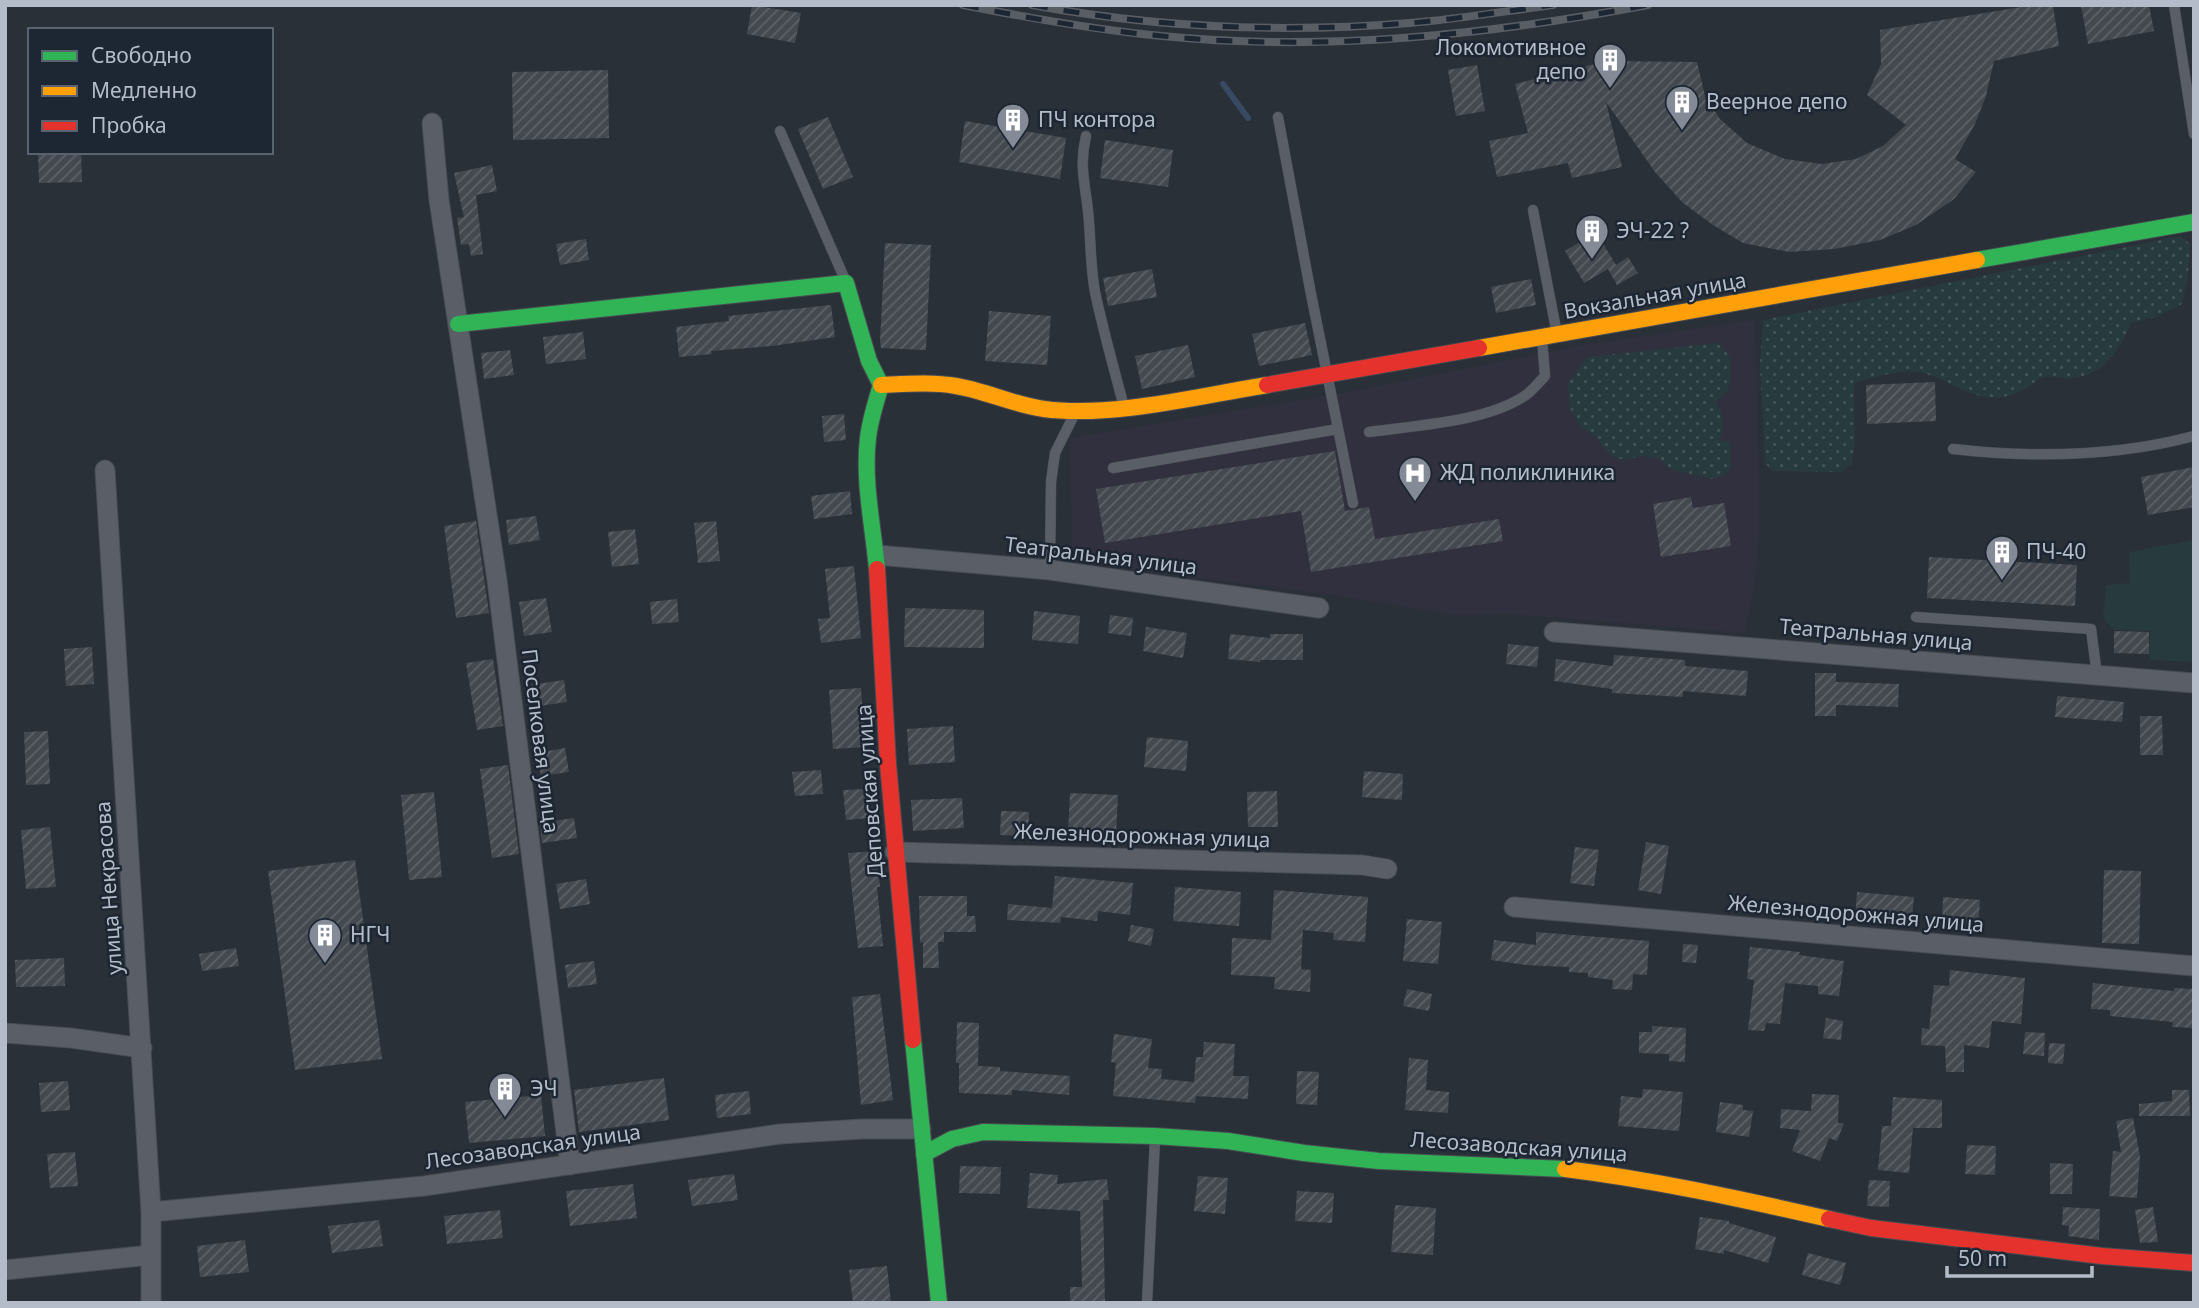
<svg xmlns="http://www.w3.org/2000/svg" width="2199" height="1308" font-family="'Noto Sans',sans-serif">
	<defs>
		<pattern id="park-dots" width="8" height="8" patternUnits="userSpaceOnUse" patternTransform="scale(1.75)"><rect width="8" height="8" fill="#273a3e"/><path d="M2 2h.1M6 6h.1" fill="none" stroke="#445559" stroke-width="1.8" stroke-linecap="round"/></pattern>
		<pattern id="building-hatch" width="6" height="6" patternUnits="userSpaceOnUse" patternTransform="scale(1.75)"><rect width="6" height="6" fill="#444950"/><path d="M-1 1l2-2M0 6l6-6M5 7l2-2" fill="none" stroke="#5d6168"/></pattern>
	</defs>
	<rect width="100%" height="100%" fill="#2a3038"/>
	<path fill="#31303e" d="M1755 320 1759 473V533L1755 582 1745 633 1508 614 1457 615 1326 594 1072 562 1070 438 1332 395 1590 344Z"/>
	<path fill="#273a3e" d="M2194 540V662L2149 660 2150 631 2114 630 2103 618 2106 585 2130 583 2129 552Z"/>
	<path fill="url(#park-dots)" d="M2181 236 2190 244 2188 274 2182 304 2158 316 2131 323C2119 350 2105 375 2072 378 2064 379 2054 375 2046 377 2031 381 2022 395 2002 397 1974 401 1953 382 1927 374 1903 367 1877 377 1854 383L1855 440 1852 463 1842 472 1772 471 1765 463 1760 365 1763 320Z
		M1718 343C1736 358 1732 370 1728 391L1716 402C1724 416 1726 425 1719 440L1730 442 1731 467 1725 475 1712 479 1672 470 1660 459 1642 456 1625 460 1614 457 1607 452 1595 436 1580 427 1570 408 1568 391 1569 382 1587 357Z"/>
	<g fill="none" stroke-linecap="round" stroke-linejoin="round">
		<path stroke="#384963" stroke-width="6" d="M1223 84 1248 118"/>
	</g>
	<path fill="url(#building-hatch)" d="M752 5 801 13 795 43 747 34Z
		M2034 5H2053L2059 46 1994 61 1986 96 1975 124 1955 159 1976 172 1954 199 1916 225 1880 240 1834 249 1789 252 1743 243 1713 225 1683 203 1655 172 1606 102 1622 167 1572 178 1568 163 1497 177 1489 141 1528 133 1515 84 1606 61 1697 62 1705 96 1720 119 1747 143 1785 159 1822 164 1856 159 1883 146 1906 125 1867 95 1881 64 1880 30Z
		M2081 5H2149L2154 31 2088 44Z
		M1477 65 1485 111 1456 116 1448 70Z
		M608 70 609 138 513 140 512 72Z
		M828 117 853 177 823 189 798 129Z
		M965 121 1066 138 1060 179 959 162Z
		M1105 140 1173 150 1168 187 1100 178Z
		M38 152H81L82 182 39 183Z
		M492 165 497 191 476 195 483 254 471 256 469 244 461 245 457 218 464 217 454 173Z
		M1596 232 1616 265 1628 257 1638 273 1617 285 1608 269 1584 283 1565 251Z
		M586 239 589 260 560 265 556 244Z
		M885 243 931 245 926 350 881 348 880 342Z
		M1152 269 1157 297 1108 306 1103 278Z
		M1531 279 1536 305 1496 313 1491 287Z
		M831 305 835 337 772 346 711 351 712 354 679 357 676 327 729 321 728 316Z
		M989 311 1051 316 1047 365 985 361Z
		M1305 323 1312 355 1259 366 1252 334Z
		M583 332 586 359 546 364 543 337Z
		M1188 345 1195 377 1142 389 1135 356Z
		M510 350 514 375 484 379 481 353Z
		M1935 382 1936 421 1867 424 1866 385Z
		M844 414 846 440 824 442 822 416Z
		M1335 451 1345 511 1369 507 1375 539 1499 519 1503 541 1311 572 1301 511 1105 543 1096 489Z
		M2194 467V507L2148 515 2141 477Z
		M850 491 852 514 814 519 811 496Z
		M1691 497 1693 508 1724 503 1731 546 1661 557 1653 504Z
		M536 516 540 540 509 545 506 520Z
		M476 521 489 613 456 618 444 526Z
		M716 521 720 561 698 563 694 523Z
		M635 529 639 564 612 567 608 532Z
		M1929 557 2077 565 2075 606 1927 598Z
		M854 566 861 638 821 643 818 619 830 618 825 569Z
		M546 598 552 632 524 636 519 602Z
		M677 599 679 622 652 624 650 602Z
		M905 608 984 610V648L904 647Z
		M1034 611 1080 616 1078 644 1032 640Z
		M1110 615 1133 618 1131 636 1108 633Z
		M1146 627 1187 633 1183 658 1143 651Z
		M2114 631 2149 632V654L2114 653Z
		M1230 634 1270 638V634H1303V660H1260V662L1228 659Z
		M1508 644 1539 647 1537 667 1506 664Z
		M92 647 94 684 66 686 64 649Z
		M1614 655 1685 660V666L1748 671 1746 696 1683 691V697L1612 693V689L1554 681 1556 659 1613 666Z
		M493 659 503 726 477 730 466 663Z
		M1815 673H1836V682L1899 684 1898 707 1836 705V716H1815Z
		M564 680 567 702 532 707 529 685Z
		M861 688 865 747 833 749 829 690Z
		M2057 696 2124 702 2122 722 2055 717Z
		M2140 716H2162L2163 755H2140Z
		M953 726 955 762 909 765 907 729Z
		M48 731 50 784 26 785 24 732Z
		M1147 737 1188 741 1186 771 1144 767Z
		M565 748 569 772 541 776 537 753Z
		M508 765 519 854 492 858 480 769Z
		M821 770 823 794 795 796 792 772Z
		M1364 771 1403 774 1402 800 1362 797Z
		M866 789 869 818 846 820 843 790Z
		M1277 791 1278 827H1248L1247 792Z
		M434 792 442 877 409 880 401 795Z
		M1070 793 1118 795 1116 835 1068 833Z
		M962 798 964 828 913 831 911 800Z
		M1001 811 1029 812 1028 836 1000 835Z
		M574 818 577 838 542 843 540 823Z
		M50 827 56 887 26 889 21 830Z
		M1646 842 1669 846 1661 894 1638 890Z
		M1575 847 1599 850 1594 886 1570 883Z
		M876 851 880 887H877L883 946 858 948 848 853Z
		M355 860 382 1059 295 1070 268 871Z
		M2104 870 2141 871 2139 944 2102 943Z
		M1055 876 1133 883 1130 915 1098 911 1097 921 1061 917 1060 923 1007 920 1008 904 1052 908Z
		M586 879 590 904 560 909 556 884Z
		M1175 887 1241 892 1239 926 1173 921Z
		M1274 890 1368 897 1365 942 1333 940 1334 933 1303 930 1301 969 1311 970 1310 992 1274 989 1275 977 1231 975 1232 938 1271 940Z
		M1857 892 1914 897 1911 926 1855 921Z
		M919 896H967V916H975L976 932H944V942H938L939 968H923V942L920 943Z
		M1943 897 1980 900 1978 930 1942 927Z
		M1407 919 1442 922 1438 964 1403 961Z
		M1131 925 1154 929 1151 946 1128 941Z
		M1536 932 1649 941 1647 975 1633 974 1632 990 1612 989 1613 980 1588 977V973L1569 972V967L1526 965 1491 960 1494 940 1536 945Z
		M1683 944 1698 945 1696 963 1682 962Z
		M1750 947 1800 952 1799 955 1844 961 1839 996 1818 994V986L1785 983 1780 1024 1766 1023 1764 1031 1748 1030 1754 980 1747 979Z
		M236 948 239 966 202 971 199 954Z
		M64 958 65 986 16 987 15 960Z
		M594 961 597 984 568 988 565 965Z
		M1950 970 2025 978 2021 1024 1992 1021 1989 1048 1964 1045V1072H1946L1945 1046 1921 1045 1922 1028 1929 1029 1934 985 1949 986Z
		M2093 983 2174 991V988L2194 989V1028L2172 1027 2173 1022 2110 1016V1010L2091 1009Z
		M1407 989 1432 994 1429 1011 1403 1006Z
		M880 994 893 1100 861 1105 852 997Z
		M1826 1018 1843 1021 1841 1040 1823 1038Z
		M957 1022 979 1023 978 1066 1000 1067V1071L1070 1076 1069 1095 1012 1090V1095L959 1093V1063H956Z
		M1652 1026 1686 1028 1685 1062 1669 1061V1054L1639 1053V1032H1652Z
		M2025 1032 2045 1033 2044 1056 2023 1054Z
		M1114 1034 1152 1039 1148 1068 1162 1069 1161 1079 1194 1082 1196 1057H1203L1204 1042 1235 1044 1233 1076H1249L1248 1099 1196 1096 1195 1103 1113 1096 1116 1063 1111 1062Z
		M2049 1043 2065 1044 2063 1064 2048 1063Z
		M1409 1058 1428 1060 1426 1090 1449 1092 1448 1113 1405 1110Z
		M1297 1071 1319 1072 1317 1105 1296 1104Z
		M664 1078 669 1120 579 1132 574 1090Z
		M68 1081 70 1110 41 1112 39 1083Z
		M1643 1089 1683 1092 1679 1131 1618 1126 1621 1096 1642 1098Z
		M2172 1090H2189L2190 1116H2139V1104L2172 1101Z
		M749 1091 751 1114 717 1118 715 1095Z
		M1812 1094 1839 1095 1838 1123H1844L1837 1141 1829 1138 1820 1161 1792 1151 1800 1130 1780 1128 1781 1109 1811 1111Z
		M541 1095 545 1136 469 1143 465 1102Z
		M1893 1097 1942 1100V1128H1913L1909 1173 1878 1170 1882 1126H1891Z
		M1720 1102 1743 1105V1110L1753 1111 1749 1137 1716 1132Z
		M2133 1118 2140 1156 2137 1198 2109 1196 2113 1151 2121 1152 2116 1121Z
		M1967 1145 1996 1146 1995 1175 1965 1174Z
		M75 1152 78 1186 50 1188 47 1154Z
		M2050 1163 2073 1164 2072 1194H2050Z
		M960 1166 1001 1167 1000 1194 959 1193Z
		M1030 1173 1058 1175 1057 1184 1107 1179 1109 1200H1103L1105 1303H1070V1287H1082L1080 1211 1027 1208Z
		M734 1174 738 1200 692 1206 688 1180Z
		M1198 1176 1228 1178 1225 1214 1194 1211Z
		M1869 1180 1890 1181 1889 1207 1867 1206Z
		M633 1184 637 1218 570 1226 566 1191Z
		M1297 1191 1334 1193 1332 1223 1295 1221Z
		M1395 1205 1436 1208 1433 1255 1391 1252Z
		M2063 1207 2100 1209 2099 1240 2068 1236 2069 1226 2062 1225Z
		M2153 1207 2158 1242 2140 1243 2135 1210Z
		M500 1210 503 1238 447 1244 444 1216Z
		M1700 1217 1729 1221V1223L1776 1237 1768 1263 1724 1250V1254L1695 1249Z
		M379 1220 383 1246 332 1253 328 1226Z
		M245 1240 249 1272 200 1277 197 1246Z
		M1808 1253 1846 1263 1840 1285 1802 1275Z
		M887 1266 891 1303H853L849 1270Z"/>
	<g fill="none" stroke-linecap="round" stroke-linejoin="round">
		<defs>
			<path id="lane" d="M2174 5 2194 134
				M1278 117 1310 289 1353 503
				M780 131 846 282
				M1086 136C1079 165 1085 183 1088 211 1091 238 1090 265 1095 292 1103 330 1114 369 1124 407
				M1533 210 1557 334
				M1369 432C1417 425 1487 422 1526 395 1533 390 1539 382 1545 376L1542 339
				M1953 449C2033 458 2115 457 2194 436
				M1113 468 1338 429
				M1050 570 1051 482 1055 453 1074 415
				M1916 617 2091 629 2097 675
				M1147 1303 1155 1139"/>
			<path id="street" d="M432 123 439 200 497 580 570 1165
				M105 470 151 1212V1303
				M877 555 1050 570 1319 608
				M1554 632 2194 683
				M895 852 1362 865 1387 869
				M1514 907 2194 966
				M5 1033 71 1038 142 1048
				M151 1212 424 1186 780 1134 863 1129H921
				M5 1270 151 1255"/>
			<path id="fast" d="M1977 260 2194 222
				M458 324 846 283 869 361 881 385C876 402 870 420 868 438 863 481 873 526 877 569
				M913 1040 939 1303
				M924 1154 952 1139 983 1132 1155 1136 1228 1141 1304 1153 1379 1161 1565 1169"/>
			<path id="slow" d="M1479 348 1977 260
				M881 385C906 384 932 382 956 386 986 391 1014 405 1044 409 1112 418 1199 396 1267 385
				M1565 1169C1655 1180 1741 1199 1829 1219"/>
			<path id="jam" d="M1267 385 1479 348
				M877 569 888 764 913 1040
				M1829 1219 1871 1228 2102 1256 2194 1263"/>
		</defs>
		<use href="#lane" stroke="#484c53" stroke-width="11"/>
		<use href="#street" stroke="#484c53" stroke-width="21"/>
		<use href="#fast" stroke="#484c53" stroke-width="18"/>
		<use href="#slow" stroke="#484c53" stroke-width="18"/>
		<use href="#jam" stroke="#484c53" stroke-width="18"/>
		<use href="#lane" stroke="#5a5e66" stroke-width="10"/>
		<use href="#street" stroke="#5a5e66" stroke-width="19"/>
		<use href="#fast" stroke="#30b455" stroke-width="16"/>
		<use href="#slow" stroke="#ff9f0a" stroke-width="16"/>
		<use href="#jam" stroke="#e5322d" stroke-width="16"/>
		<defs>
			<path id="rail" d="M963 5C1029 18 1095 30 1162 36 1324 52 1488 35 1648 5
				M1032 5C1157 28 1284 33 1410 23 1458 19 1506 11 1553 5"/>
		</defs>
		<use href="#rail" stroke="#595d64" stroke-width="8"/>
		<use href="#rail" stroke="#1d2633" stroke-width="5" stroke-dasharray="16" stroke-linecap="butt"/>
	</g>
	<defs>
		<symbol id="building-pin" viewBox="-11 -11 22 30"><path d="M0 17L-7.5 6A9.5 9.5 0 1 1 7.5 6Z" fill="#848b96" stroke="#1d2633"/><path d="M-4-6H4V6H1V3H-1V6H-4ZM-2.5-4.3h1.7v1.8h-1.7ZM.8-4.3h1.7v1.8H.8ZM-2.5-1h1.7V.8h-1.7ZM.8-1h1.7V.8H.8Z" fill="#fff"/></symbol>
		<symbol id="hospital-pin" viewBox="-11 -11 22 30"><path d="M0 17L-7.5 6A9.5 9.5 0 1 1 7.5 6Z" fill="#848b96" stroke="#1d2633"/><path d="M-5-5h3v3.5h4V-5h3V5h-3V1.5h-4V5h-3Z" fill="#fff"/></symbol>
	</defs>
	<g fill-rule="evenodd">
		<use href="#building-pin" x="1591" y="41" width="38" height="52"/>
		<use href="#building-pin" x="1663" y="83" width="38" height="52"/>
		<use href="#building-pin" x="994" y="101" width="38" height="52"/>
		<use href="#building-pin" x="1573" y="212" width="38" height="52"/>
		<use href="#hospital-pin" x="1396" y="454" width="38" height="52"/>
		<use href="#building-pin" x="1983" y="533" width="38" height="52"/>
		<use href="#building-pin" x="306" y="916" width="38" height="52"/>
		<use href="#building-pin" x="486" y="1070" width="38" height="52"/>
	</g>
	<g text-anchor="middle" stroke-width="5" stroke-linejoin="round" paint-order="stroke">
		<g font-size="21" fill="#b4bcc9" stroke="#1d2633" text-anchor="start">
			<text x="1586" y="55" text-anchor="end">Локомотивное<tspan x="1586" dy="24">депо</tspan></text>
			<text x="1706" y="109">Веерное депо</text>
			<text x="1038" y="127">ПЧ контора</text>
			<text x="1616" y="238">ЭЧ-22 ?</text>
			<text x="1440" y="480">ЖД поликлиника</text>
			<text x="2026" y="559">ПЧ-40</text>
			<text x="350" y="942">НГЧ</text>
			<text x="530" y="1096">ЭЧ</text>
		</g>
		<g font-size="21" fill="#b4bcc9" stroke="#1d2633">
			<text transform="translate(1655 296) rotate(-10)" y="7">Вокзальная улица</text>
			<text transform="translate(1101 556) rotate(7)" y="7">Театральная улица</text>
			<text transform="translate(1876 635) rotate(5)" y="7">Театральная улица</text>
			<text transform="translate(540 741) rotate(83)" y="7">Поселковая улица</text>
			<text transform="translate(870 791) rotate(-94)" y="7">Деповская улица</text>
			<text transform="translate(1142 836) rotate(2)" y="7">Железнодорожная улица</text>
			<text transform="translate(109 888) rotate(-94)" y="7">улица Некрасова</text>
			<text transform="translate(1856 914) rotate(5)" y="7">Железнодорожная улица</text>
			<text transform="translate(533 1147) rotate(-8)" y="7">Лесозаводская улица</text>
			<text transform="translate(1519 1147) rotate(4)" y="7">Лесозаводская улица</text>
		</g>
	</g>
	<rect width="2199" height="1308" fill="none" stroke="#b4bcc9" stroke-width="14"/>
	<rect x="28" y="28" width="245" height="126" fill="#1d2633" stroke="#59626f" stroke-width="2"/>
	<rect x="42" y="51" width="35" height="10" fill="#30b455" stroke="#59626f" stroke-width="2"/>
	<text x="91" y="63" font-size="21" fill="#b4bcc9">Свободно</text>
	<rect x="42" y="86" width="35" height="10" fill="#ff9f0a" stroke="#59626f" stroke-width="2"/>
	<text x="91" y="98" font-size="21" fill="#b4bcc9">Медленно</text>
	<rect x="42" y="121" width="35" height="10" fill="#e5322d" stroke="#59626f" stroke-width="2"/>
	<text x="91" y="133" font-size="21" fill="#b4bcc9">Пробка</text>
	<path d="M1947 1266v10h145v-10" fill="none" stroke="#b4bcc9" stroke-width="3.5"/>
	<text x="1958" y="1266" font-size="21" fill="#b4bcc9" stroke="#1d2633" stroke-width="5" paint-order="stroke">50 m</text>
</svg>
